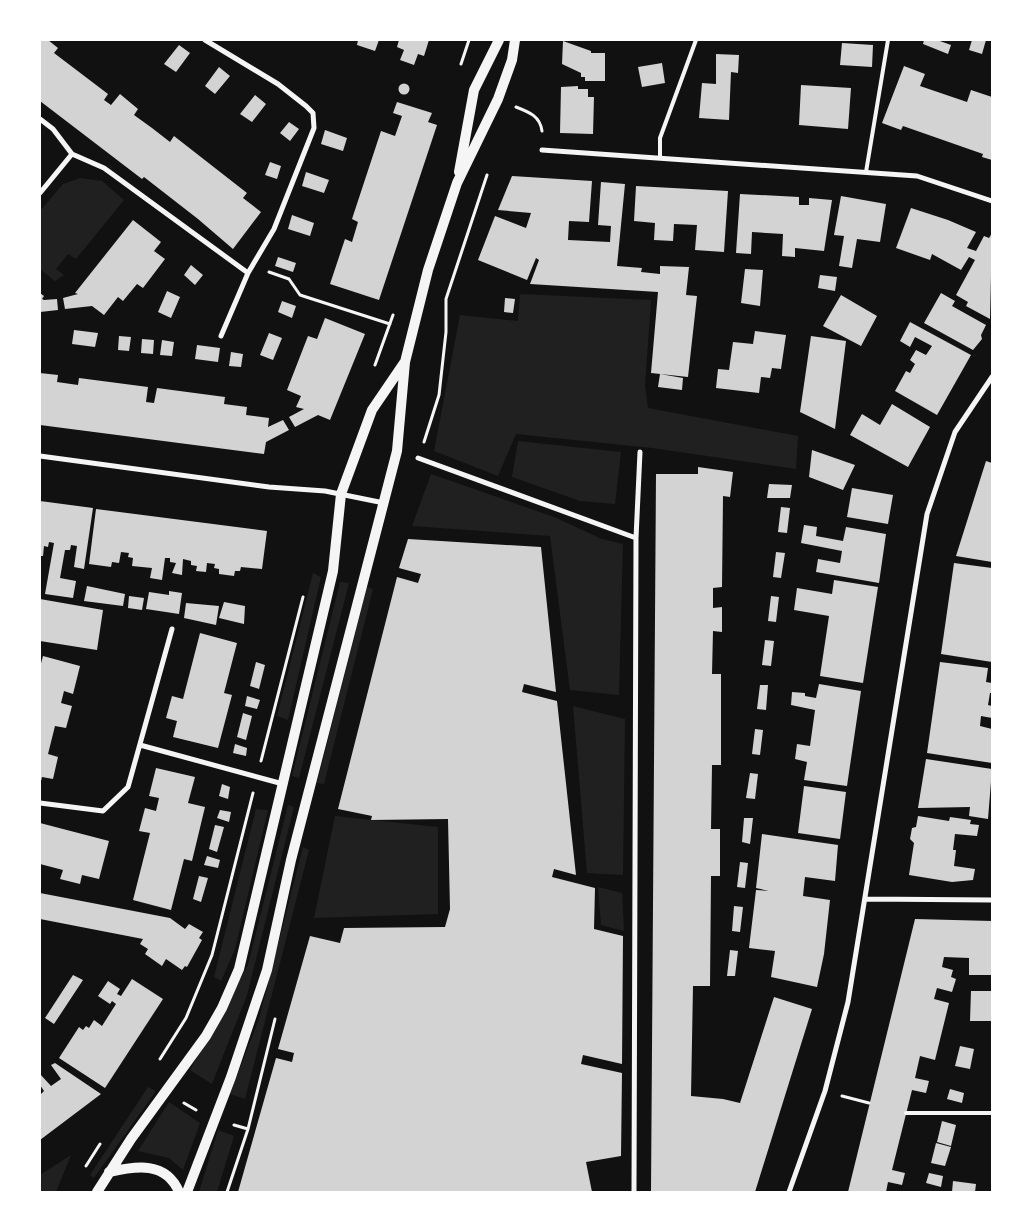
<svg xmlns="http://www.w3.org/2000/svg" width="1032" height="1232" font-family="Signika,sans-serif">
	<rect width="100%" height="100%" fill="#111"/>
	<path fill="#202020" d="M80 178 102 181 124 200 76 259 68 254 56 269 64 275 55 281 40 269V211L63 184Z
		M520 294 651 300 645 385 648 408 798 436 796 469 652 448 516 434 498 476 434 451 460 315 518 321Z
		M518 441 621 452 615 504 580 501 512 477Z
		M431 474 554 517 602 539 623 544 619 695 570 690 550 536 412 526Z
		M313 573 321 577 288 720 277 716Z
		M340 582 349 583 299 778 292 776Z
		M367 587 373 589 324 784 317 783Z
		M573 706 625 719 623 875 587 873Z
		M288 805 294 807 247 995 212 1084 190 1070 248 965Z
		M256 809 268 810 235 949 221 981 214 977Z
		M335 816 438 827V914L314 918Z
		M303 847 309 850 245 1099 230 1094 259 1019Z
		M598 887 622 893 624 931 601 925Z
		M148 1087 156 1091 94 1178 90 1175Z
		M169 1102 200 1123 183 1170 169 1158 138 1151Z
		M218 1130 234 1136 217 1192H199Z
		M71 1155 56 1192H40V1175Z"/>
	<path fill="#d3d3d3" d="M40 40H48L58 48 54 53 108 94 104 100 111 105 120 94 138 109 134 115 152 128 170 142 174 136 247 193 243 198 261 212 233 249 198 219 144 177 142 179 40 101Z
		M358 40H379L375 51 357 45Z
		M399 40H429L424 56 418 54 414 65 400 60 404 50 397 47Z
		M924 40H937L951 45 948 54 923 44Z
		M972 40H986L982 54 969 50Z
		M563 41 591 51V53H605V81H585V77H581V73L562 64Z
		M842 43 873 45 872 67 840 65Z
		M179 45 190 53 176 72 164 64Z
		M716 54 739 55 738 73 731 72 729 120 699 118 702 83 716 84Z
		M662 63 665 83 642 87 638 67Z
		M904 66 925 74 920 86 967 102 971 90 992 97V160L982 157 983 154 903 126 901 130 882 123Z
		M219 67 230 76 215 94 205 86Z
		M398.5 89a5.5 5.5 0 1 1 11 0a5.5 5.5 0 1 1-11 0Z
		M801 85 851 88 848 129 799 125Z
		M578 86V89H588V97H594L593 134 560 133 561 87Z
		M255 95 266 104 252 122 240 114Z
		M397 102 432 113 428 122 437 125 379 300 330 284 345 239 352 242 358 222 352 219 381 131 395 136 402 116 393 113Z
		M289 122 299 129 290 141 280 133Z
		M325 130 347 138 343 151 321 144Z
		M270 162 281 166 277 179 265 175Z
		M306 172 329 180 324 193 302 186Z
		M512 176 592 181 589 222 569 221 568 240 610 242 611 226 598 225 601 182 625 184 617 266 642 268 641 272 660 274V266L689 267 686 295 697 296 688 377 651 373 658 292 530 284 539 260 536 258 527 280 478 260 495 216 526 228 531 213 498 210Z
		M636 186 728 191 724 252 695 250 697 225 674 224 673 241 654 240 655 223 634 221Z
		M740 194 799 197V205H809V198L832 200 824 251 795 248V257L782 256 783 234 752 232 751 254 736 253Z
		M841 196 886 204 880 242 857 239 852 268 839 266 844 236 834 235Z
		M911 208 948 220 976 232 967 248 976 251 984 236 989 238 992 233 990 319 966 306 968 302 956 295 975 260 969 257 961 270 932 254 930 260 896 248Z
		M292 215 314 223 310 236 288 229Z
		M133 220 161 242 154 251 165 259 143 288 137 284 123 301 118 297 104 315 92 306 65 309 63 298 78 294 75 293Z
		M278 257 296 263 293 272 275 266Z
		M191 265 203 275 195 285 184 275Z
		M745 269 763 270 760 306 741 303Z
		M820 275 837 277 835 291 818 288Z
		M167 291 180 297 171 318 158 312Z
		M40 293 44 296 42 299 44 300 57 299 58 310 40 312Z
		M941 293 955 301 952 306 986 325 981 335 982 339 973 350 924 323Z
		M841 295 877 316 861 346 823 326Z
		M505 298 515 299 513 313 504 312Z
		M282 301 296 306 292 318 278 312Z
		M325 318 365 334 330 420 318 415 295 427 289 417 304 409 296 407 301 396 287 390 308 336 317 339Z
		M910 322 971 355 937 415 895 391 906 371 910 373 915 364 910 360 916 350 926 355 932 346 915 337 910 347 900 341Z
		M74 330 98 333 95 347 72 344Z
		M755 331 786 335 781 369 772 368 770 378 761 377 759 393 716 388 718 369 729 370 733 342 753 344Z
		M269 333 282 338 273 360 260 355Z
		M119 336 131 337 129 351 118 350Z
		M811 336 846 341 835 429 800 412Z
		M142 339 154 340 153 354 141 353Z
		M162 340 174 342 172 356 160 355Z
		M197 345 220 348 218 362 195 359Z
		M231 352 243 354 241 367 229 366Z
		M40 373 58 375 57 382 78 385 79 378 148 387 146 402 154 403 157 388 225 397 224 404 247 407 246 415 269 418 268 427 283 420 289 430 266 442 264 454 40 425Z
		M660 374 683 378 682 390 658 387Z
		M892 404 930 427 908 467 850 435 862 414 880 425Z
		M812 450 855 465 843 490 809 477Z
		M986 461 992 463V562L956 556Z
		M698 467 733 472 730 497 723 496 722 587 713 588V608L722 607V632L713 631 712 674H721V765H712L711 829H720V876H711L710 986H693L691 1096 723 1099 740 1103 774 997 812 1009 755 1192H651L656 474H698Z
		M769 484 792 485 790 498H767Z
		M852 488 893 495 888 524 847 517Z
		M40 501 93 508 84 569 74 567 77 546 71 545 70 550H65L60 578 76 581 73 598 45 594 54 543 49 542 48 547 44 546 43 556H40Z
		M781 507 790 508 787 533 778 532Z
		M96 509 267 531 262 569 241 567 240 571H235L234 576 219 574V569L214 568 215 564 207 563 206 572 196 571 197 566 191 565V561L183 559 182 575 172 573 176 563 170 562V558H165L162 580 150 578 152 568 132 566 133 558 128 557 129 553 121 552 119 563 112 562 111 567 89 564Z
		M804 525 817 527 816 536 843 541 846 527 886 534 879 583 816 572 818 559 840 563 842 551 801 543Z
		M408 539 541 547 556 692 524 684 522 692 557 701 576 875 554 869 552 877 595 888 594 929 623 936 622 1064 583 1055 581 1064 622 1073 621 1156 586 1162 592 1192H238L276 1058 292 1062 294 1053 278 1049 310 936 340 943 344 928 445 927 450 909 448 819 371 820 372 816 338 809 397 577 418 583 421 574 399 568Z
		M776 552 785 553 781 578 773 577Z
		M954 563 992 568V662L941 654Z
		M834 580 878 587 863 683 820 676 829 616 794 610 797 588 832 594Z
		M87 586 125 594 123 606 84 601Z
		M169 591 182 593 179 614 146 609 149 592 169 595Z
		M129 596 144 598 142 610 128 608Z
		M771 596 779 597 776 622 768 621Z
		M40 599 103 610 97 650 40 641Z
		M224 602 245 606 244 624 219 618Z
		M186 603 219 606 216 625 184 618Z
		M200 633 237 643 224 693 232 695 218 748 173 737 177 721 166 718 172 696 183 699Z
		M765 640 774 641 771 666 762 665Z
		M43 656 80 666 73 694 64 691 61 703 72 706 66 728 55 726 48 754 58 757 53 779 42 777 41 781 40 667Z
		M256 662 265 665 259 689 250 686Z
		M940 662 988 668 986 682 992 683V693H990L988 705 992 706V718L981 716 980 726 992 729V763L927 753Z
		M819 684 861 691 847 786 804 780 807 762 795 759 797 744 810 746 815 710 791 705 792 692 805 693V696L816 698Z
		M760 685H768L766 710 757 709Z
		M247 696 260 700 257 709 245 706Z
		M243 713 252 716 246 740 237 737Z
		M755 729 763 730 760 755 752 754Z
		M235 744 247 748 246 756 233 753Z
		M926 759 992 769 988 819 969 816 970 807 918 808Z
		M156 768 195 777 188 803 205 807 192 861 184 859 171 910 133 900 150 833 139 831 145 808 156 811 159 798 149 796Z
		M750 773 758 774 755 799 746 798Z
		M222 784 230 787 228 799 219 796Z
		M804 786 846 792 840 839 798 833Z
		M220 810 231 812 229 822 217 818Z
		M918 816 949 821 950 817 971 820 970 824 979 825 977 836 955 834 953 850H956L954 866 975 869 973 880 952 882 909 875 914 843 910 839 912 828 916 827Z
		M744 818H753L750 844 742 842Z
		M40 823 109 841 99 879 82 875 80 884 60 879 63 870 40 864Z
		M215 825 224 827 217 852 209 849Z
		M762 834 838 845 835 881 805 877 803 896 830 900 824 954 817 987 771 977 775 951 749 948 756 890 769 891 756 888Z
		M207 856 220 860 218 868 204 865Z
		M740 862 748 863 745 888 737 887Z
		M199 876 208 878 201 902 193 899Z
		M40 893 170 918 185 929 189 924 203 932 199 938 202 940 187 967 185 966 182 970 166 959 162 966 145 954 148 949 140 944 143 939 40 919Z
		M734 906 743 907 740 932 732 931Z
		M915 919 992 921V975H969V958L944 957 942 967 953 970 951 977 956 979 952 992 937 988 934 999 949 1003 935 1060 920 1056 915 1078 929 1081 926 1093 912 1090 892 1170 905 1173 902 1185 888 1182 886 1192H848Z
		M730 950 738 951 735 976H727Z
		M73 975 83 980 54 1024 45 1018Z
		M132 979 163 999 105 1088 59 1058 79 1027 83 1030 86 1026 89 1028 94 1020 102 1026 116 1004 112 1001 110 1004 98 996 108 981 120 989 117 994 121 996Z
		M971 991H992V1021H970Z
		M960 1046 974 1049 970 1069 955 1066Z
		M55 1063 101 1094 40 1140V1095L44 1091 40 1085V1074L51 1086 61 1079 51 1065Z
		M950 1089 964 1093 962 1103 947 1099Z
		M942 1121 956 1125 951 1146 937 1142Z
		M936 1143 951 1147 945 1166 931 1163Z
		M929 1173 943 1176 941 1187 926 1183Z
		M953 1181 976 1184 975 1192H952Z"/>
	<g fill="none" stroke-linecap="round" stroke-linejoin="round">
		<path stroke="#f5f5f5" stroke-width="3" d="M461 64 469 40
			M516 107C529 112 540 116 542 131
			M269 272 289 279 300 295 390 324
			M375 365 393 315
			M424 442 439 395 446 332V299L487 175
			M261 761 303 597
			M160 1059 186 1018 212 955 253 793
			M842 1096 869 1103
			M184 1103 196 1110
			M234 1125 248 1129
			M86 1166 100 1144
			M227 1192 248 1129 275 1019"/>
		<path stroke="#f5f5f5" stroke-width="4" d="M660 158V138L696 40
			M866 172 888 40
			M906 1113H992"/>
		<path stroke="#f5f5f5" stroke-width="5" d="M205 40 278 84 306 106 313 113 314 128 274 229 248 273 221 336
			M40 119 53 129 72 154 104 168 248 273
			M542 150 917 176 992 201
			M40 193 72 154
			M40 456 269 487 325 491 384 503
			M418 458 636 538 634 1192
			M636 538 640 452
			M140 745 283 784
			M40 803 103 811 128 787 172 629
			M866 899 992 900
			M789 1192 825 1091 848 1002 927 514 955 432 992 377"/>
		<path stroke="#f5f5f5" stroke-width="10" d="M459 172 474 90 499 40
			M109 1172C136 1166 166 1161 179 1192
			M97 1192 131 1139 206 1036 222 1008 239 969 333 571 341 494 372 410 404 363
			M187 1192 231 1077 267 970 291 860 397 451 405 362 428 270 457 183 498 99 512 60 515 40"/>
	</g>
	<rect width="1032" height="1232" fill="none" stroke="#ffffff" stroke-width="82"/>
</svg>
